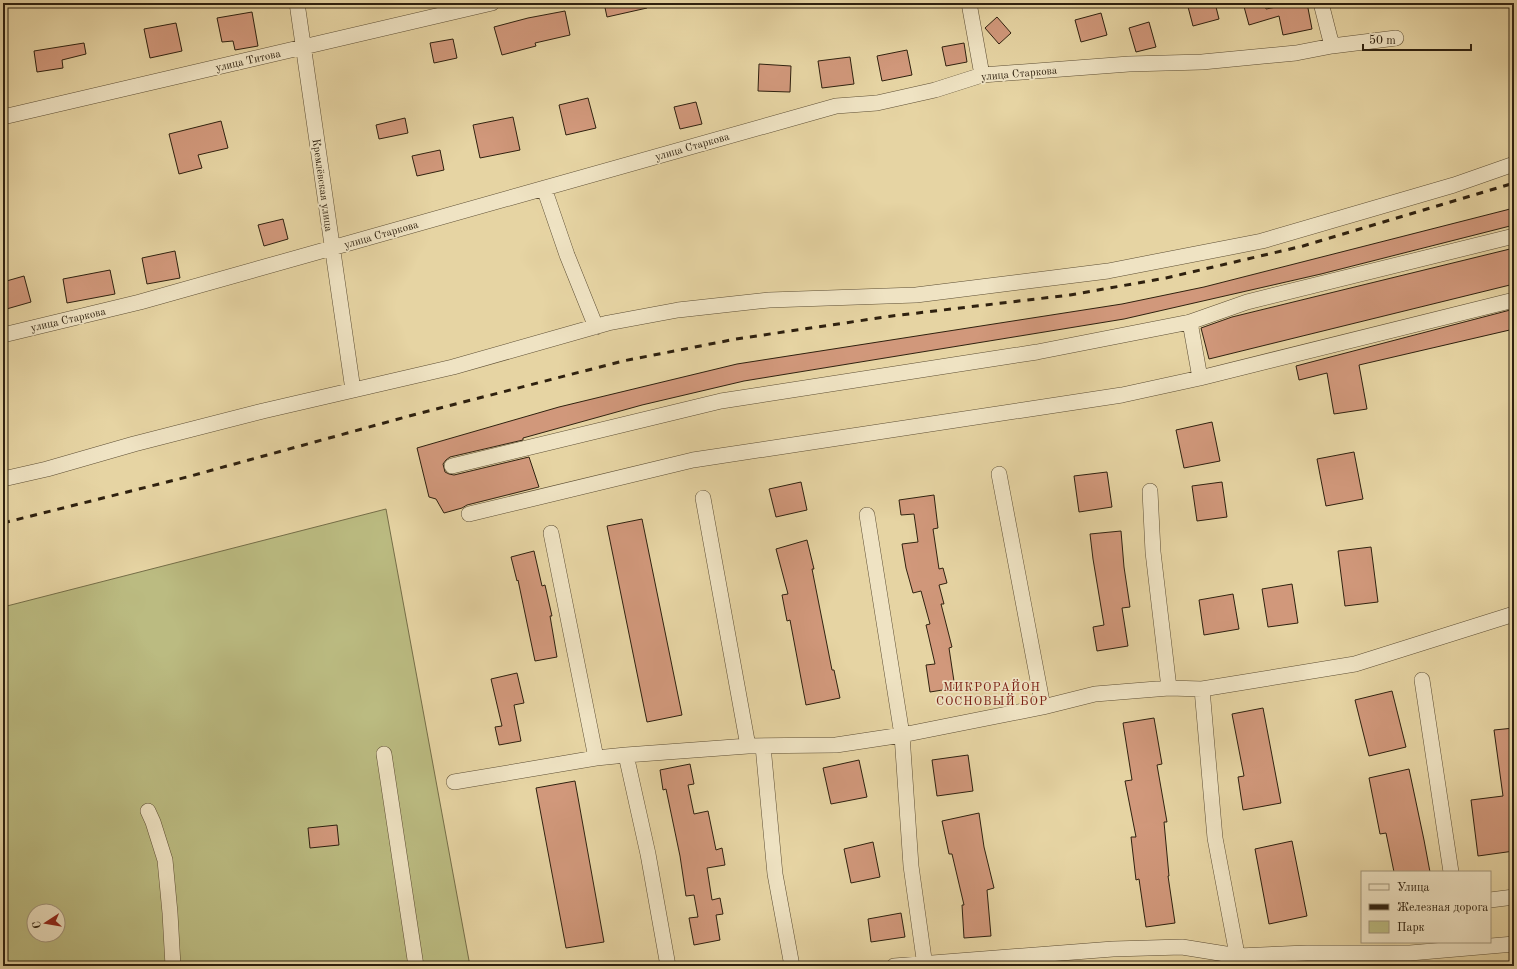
<svg xmlns="http://www.w3.org/2000/svg" width="1517" height="969" font-family="'Old Standard TT',serif">
	<rect width="100%" height="100%" fill="#e6d4a3"/>
	<filter id="stains"><feTurbulence type="fractalNoise" baseFrequency=".005" numOctaves="4"/><feColorMatrix values="0 0 0 0 .2 0 0 0 0 .09 0 0 0 0 .02 0 0 0 .5 -.17"/></filter>
	<radialGradient id="worn" r=".72"><stop offset=".6" stop-color="#630" stop-opacity="0"/><stop offset="1" stop-color="#630" stop-opacity=".3"/></radialGradient>
	<path fill="#bbbb81" stroke="#756e48" fill-rule="evenodd" d="M386 509 470 966H3V607ZM34 911H58V935H34Z"/>
	<path fill="#d1987b" stroke="#2f210f" d="M604 3H647V8L607 17Z
		M1187 3H1215L1219 19 1193 26Z
		M1243 3H1264L1266 9 1297 3H1307L1312 29 1283 35 1279 16 1249 25Z
		M565 11 570 35 535 43 536 46 502 55 494 27 528 18Z
		M252 12 258 46 235 50 233 41 222 42 217 18Z
		M1101 13 1107 35 1081 42 1075 20Z
		M997 17 1011 33 999 44 985 28Z
		M1149 22 1156 47 1136 52 1129 28Z
		M176 23 182 51 150 58 144 29Z
		M453 39 457 58 434 63 430 43Z
		M84 43 86 54 62 60 63 68 37 72 34 51Z
		M964 43 967 62 946 66 942 47Z
		M907 50 912 75 882 81 877 56Z
		M850 57 854 84 822 88 818 61Z
		M759 64 791 66 790 92 758 91Z
		M588 98 596 128 566 135 559 105Z
		M696 102 702 124 680 129 674 107Z
		M513 117 520 150 480 158 473 125Z
		M405 118 408 133 379 139 376 125Z
		M221 121 228 148 198 155 202 168 179 174 169 134Z
		M440 150 444 170 417 176 412 156Z
		M1514 208V225L1321 274 1124 319 744 381 642 405 523 438V440L450 457 446 460 443 464 445 472 449 474 454 475 529 457 539 487 467 505 462 508 444 513 436 499 429 497 417 448 559 407 737 364 1122 304 1204 287Z
		M283 219 288 239 264 246 258 225Z
		M1514 248V284L1209 359 1201 328 1232 317Z
		M175 251 180 278 147 284 142 258Z
		M110 270 115 294 67 303 63 279Z
		M24 276 31 302 3 310V282Z
		M1514 309V329L1359 365 1367 409 1334 414 1327 373 1299 380 1296 366Z
		M1212 422 1220 461 1184 468 1176 430Z
		M1354 452 1363 499 1326 506 1317 459Z
		M1107 472 1112 507 1079 512 1074 476Z
		M801 482 807 510 776 517 769 489Z
		M1222 482 1227 517 1197 521 1192 486Z
		M934 495 938 528 933 529 939 569 943 568 947 583 939 585 944 604H941L952 647 949 648 955 688 930 692 926 665 935 664 926 625 930 624 921 591 913 593 906 568 902 544 918 542 914 514 901 515 899 500Z
		M642 519 682 715 647 722 607 526Z
		M1121 531 1124 567 1130 607 1122 608 1128 646 1097 651 1093 627 1104 625 1093 559 1090 534Z
		M807 540 814 569H812L832 670H834L840 698 806 705 790 620 787 621 782 595 788 594 776 549Z
		M1371 547 1378 602 1345 606 1338 551Z
		M534 551 542 586 545 585 552 616H550L557 657 535 661 518 580 517 581 511 557Z
		M1292 584 1298 623 1268 627 1262 589Z
		M1233 594 1239 629 1204 635 1199 600Z
		M517 673 524 703 514 705 521 741 499 745 495 727 502 726 491 679Z
		M1392 691 1406 747 1369 756 1355 700Z
		M1263 708 1281 803 1243 810 1238 777 1244 776 1232 714Z
		M1154 718 1162 764 1157 765 1167 822H1164L1169 876H1168L1175 923 1146 927 1139 879 1136 880 1131 837H1136L1125 781 1132 780 1123 723Z
		M1514 728V851L1478 856 1471 800 1503 796 1494 730Z
		M968 755 973 791 937 796 932 760Z
		M859 760 867 797 831 804 823 768Z
		M690 764 694 784 688 785 694 814 708 811 716 850 722 848 725 865 707 868 712 900 720 898 723 914 716 915 720 940 694 945 689 918 698 917 694 895 686 896 680 856 666 789 663 790 660 770Z
		M1409 769 1424 840 1430 872H1394L1386 833 1380 834 1369 778Z
		M575 781 604 942 566 948 536 788Z
		M979 813 984 847 994 888 987 890 991 936 964 938 962 905H964L952 854H949L942 821Z
		M337 825 339 845 310 848 308 828Z
		M1292 841 1307 916 1269 924 1255 849Z
		M873 842 880 877 851 883 844 849Z
		M901 913 905 937 871 942 868 919Z"/>
	<g fill="none" stroke-linecap="round" stroke-linejoin="round">
		<defs>
			<path id="minor" d="M297 3 353 390
				M969 3 982 75
				M1321 3 1332 46
				M3 117 492 3
				M544 188 567 255 596 327
				M1190 322 1200 378
				M3 335 140 302 836 106 877 103 935 90 982 75 1129 64 1202 62 1296 53 1332 46 1396 38
				M452 466 721 401 1037 352 1190 322 1247 302 1514 236
				M999 474 1043 707
				M3 479 47 469 134 444 263 411 453 367 608 323 678 310 769 300 916 295 1108 271 1262 241 1454 185 1514 164
				M1150 491 1153 552 1169 688
				M703 498 748 746
				M469 514 693 460 1122 395 1200 378 1514 300
				M867 515 902 735 911 866 925 966
				M551 533 596 758
				M1422 680 1451 872
				M1202 689 1215 838 1239 965
				M763 746 775 874 792 966
				M384 754 416 966
				M626 755 648 854 668 966
				M454 782 596 758 626 755 748 746 836 745 902 735 1043 707 1095 694 1169 688 1202 689 1355 664 1514 614
				M148 811 153 822 165 860 170 913 173 966
				M1490 900 1514 897
				M894 966 1113 949 1182 947 1238 956 1307 953H1410L1514 944"/>
		</defs>
		<use href="#minor" stroke="#5d4e34" stroke-width="16"/>
		<use href="#minor" stroke="#efe3c3" stroke-width="15"/>
		<path stroke="#2f210f" stroke-width="3" stroke-dasharray="7 7" stroke-linecap="butt" d="M3 523 187 477 413 415 623 361 736 339 892 316 1070 295 1166 278 1303 246 1514 183"/>
	</g>
	<g text-anchor="middle" stroke-width="3.5" stroke-linejoin="round" paint-order="stroke">
		<g font-size="11" fill="#2f210f" stroke="#efe3c3">
			<text transform="translate(248 60) rotate(-13)" y="4">улица Титова</text>
			<text transform="translate(1019 73) rotate(-5)" y="4">улица Старкова</text>
			<text transform="translate(692 146) rotate(-16)" y="4">улица Старкова</text>
			<text transform="translate(323 185) rotate(82)" y="4">Кремлёвская улица</text>
			<text transform="translate(381 234) rotate(-16)" y="4">улица Старкова</text>
			<text transform="translate(68 319) rotate(-13)" y="4">улица Старкова</text>
		</g>
		<g font-size="12" letter-spacing="1" fill="#7a1f14" stroke="#efe3c3">
			<text x="992" y="691">МИКРОРАЙОН<tspan x="992" dy="14">СОСНОВЫЙ БОР</tspan></text>
		</g>
	</g>
	<rect width="1517" height="969" fill="none" stroke="#e6d4a3" stroke-width="16"/>
	<rect x="4" y="4" width="1509" height="961" fill="none" stroke="#2f210f" stroke-width="2"/>
	<rect x="8" y="8" width="1501" height="953" fill="none" stroke="#2f210f"/>
	<rect x="1361" y="871" width="130" height="72" fill="#efe3c3" stroke="#a2957b"/>
	<rect x="1369" y="884" width="20" height="6" fill="#efe3c3" stroke="#a2957b"/>
	<text x="1397" y="891" font-size="12" fill="#2f210f">Улица</text>
	<rect x="1369" y="904" width="20" height="6" fill="#2f210f" stroke="#a2957b"/>
	<text x="1397" y="911" font-size="12" fill="#2f210f">Железная дорога</text>
	<rect x="1369" y="921" width="20" height="12" fill="#bbbb81" stroke="#a2957b"/>
	<text x="1397" y="931" font-size="12" fill="#2f210f">Парк</text>
	<g transform="translate(46 923) rotate(258)"><circle r="19" fill="#efe3c3" stroke="#a2957b"/>
	<path d="M0-3L7 15L0 10L-7 15Z" fill="#8f2418"/>
	<text y="-6" font-size="11" font-weight="bold" text-anchor="middle" fill="#2f210f">С</text>
	</g>
	<path d="M1363 44v6h108v-6" fill="none" stroke="#2f210f" stroke-width="2"/>
	<text x="1369" y="44" font-size="12" fill="#2f210f" stroke="#efe3c3" stroke-width="3" paint-order="stroke">50 m</text>
	<rect width="100%" height="100%" filter="url(#stains)"/>
	<rect width="100%" height="100%" fill="url(#worn)"/>
</svg>
